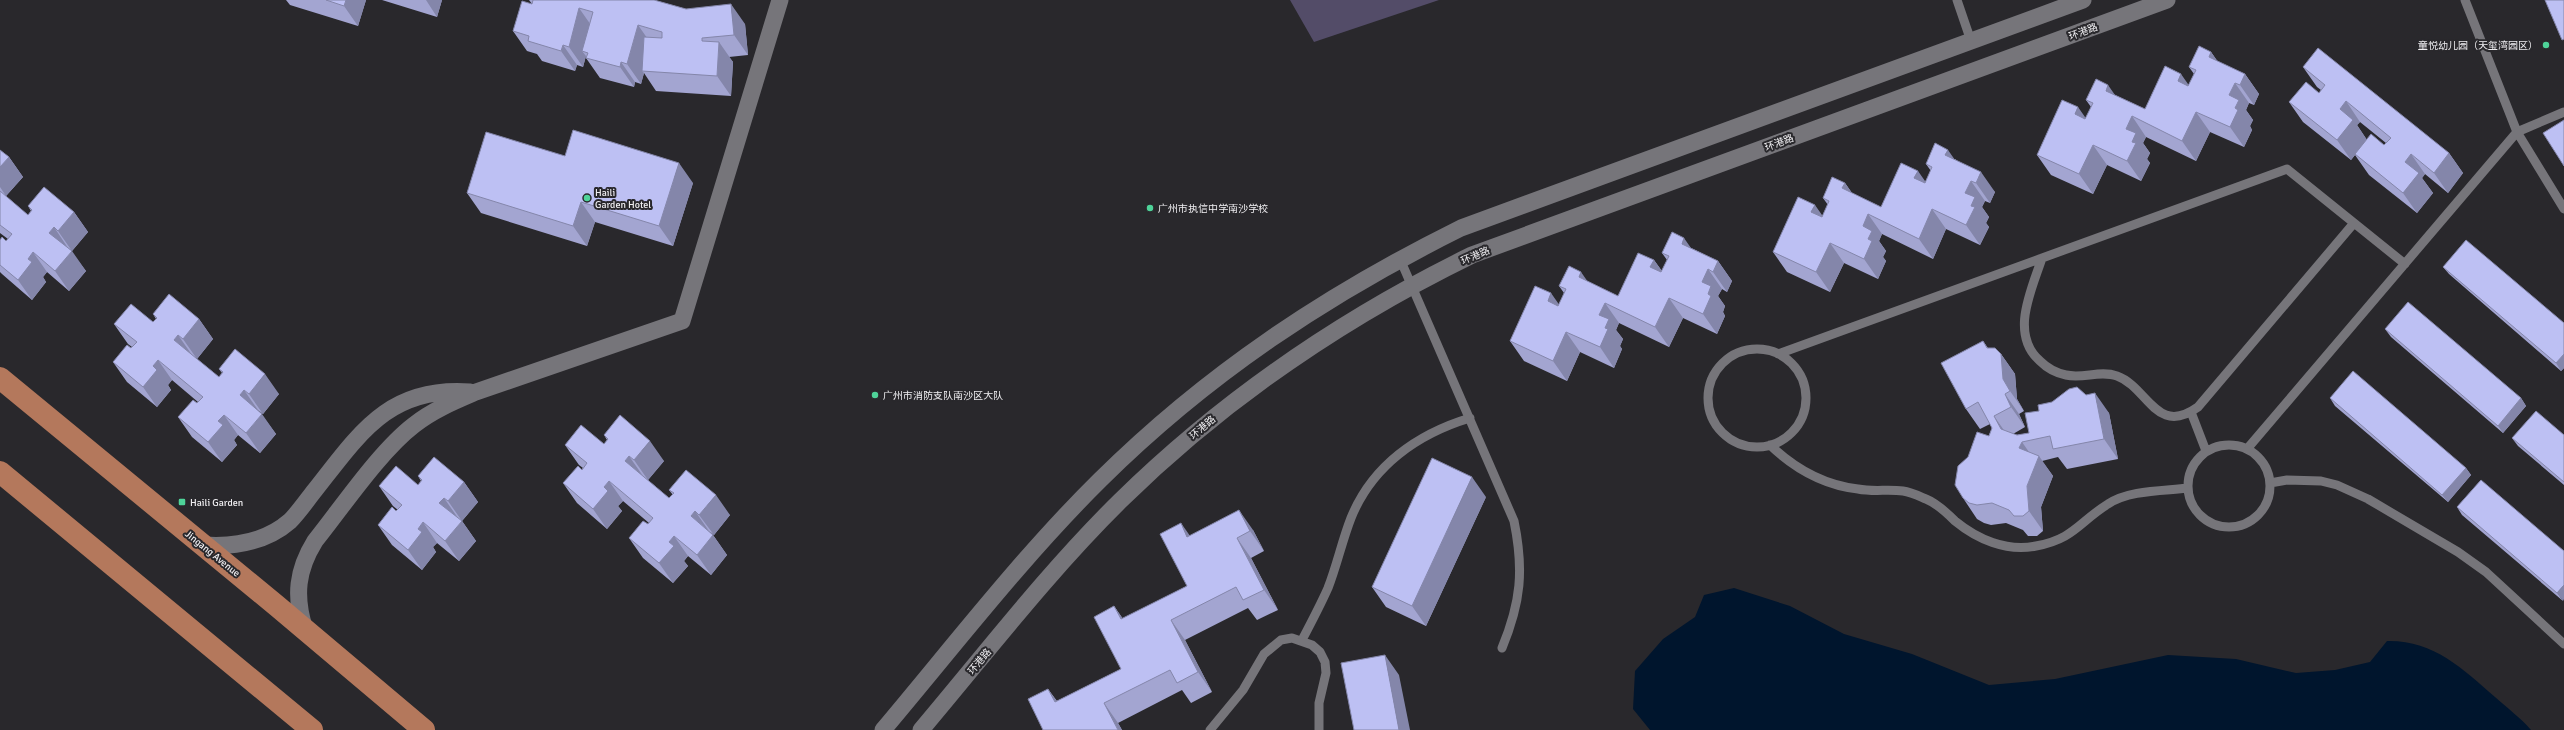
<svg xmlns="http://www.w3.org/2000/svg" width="2564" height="730" font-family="Signika,'Noto Sans SC',sans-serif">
	<rect width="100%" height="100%" fill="#29282c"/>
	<path fill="#534c68" d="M1290 0H1439L1314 42Z"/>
	<path fill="#00152d" d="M1734 588 1790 606 1844 634 1912 654 1989 685 2055 679 2168 655 2236 659 2296 673 2335 670 2370 662 2387 641C2433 640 2462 668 2495 697 2507 708 2521 718 2531 730H1650L1633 709 1635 671 1663 639 1695 617 1704 595Z"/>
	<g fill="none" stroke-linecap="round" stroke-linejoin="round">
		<path stroke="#76757a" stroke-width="9" d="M1957 0 1971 41
			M2465 0 2517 132 2564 209
			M2042 258C2032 289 2009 334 2040 361 2047 368 2056 373 2066 375 2083 379 2100 370 2117 376 2148 387 2156 437 2198 407L2354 223
			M1400 259 1514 521C1524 570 1521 602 1502 648
			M1708 398a49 49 0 1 1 98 0a49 49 0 1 1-98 0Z
			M1778 354 2287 169 2405 264
			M2191 412 2206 451
			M2188 486a41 41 0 1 1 82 0a41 41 0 1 1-82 0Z
			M1770 445C1795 469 1823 485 1858 489 1873 492 1888 489 1903 491 1911 492 1919 496 1926 499 1936 503 1947 513 1955 521 1977 539 2006 552 2036 546 2074 539 2079 522 2108 504 2129 490 2163 491 2188 488
			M2247 449 2517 132 2564 112
			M2270 483 2287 480 2321 481 2337 485 2368 499 2458 552 2486 572 2564 644
			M1302 640C1311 623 1320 606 1328 588 1337 565 1342 541 1351 518 1372 466 1417 434 1470 418
			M1210 730 1243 690 1264 654 1281 640 1292 638 1312 645 1320 652 1325 662 1326 673 1319 703V730"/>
		<path stroke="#76757a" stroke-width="17" d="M204 545C235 547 266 542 290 521 299 512 307 500 315 490 360 433 389 386 470 392
			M305 630C294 596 297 570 315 541 343 506 380 451 414 425 433 410 455 401 476 392L682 321 780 0
			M883 730C953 647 1023 556 1100 480 1207 374 1326 295 1461 228L2083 0
			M921 730C986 653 1048 572 1120 501 1224 399 1341 319 1472 255L2167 0"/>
		<path stroke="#b4785c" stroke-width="22" d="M0 378 277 606 424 730
			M0 472 312 730"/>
	</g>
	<path fill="#a3a5d1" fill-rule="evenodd" d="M286 0H366L358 26 290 5Z
		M382 0H442L437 17Z
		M529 0H654L686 9 745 24 748 55 729 57 733 62 731 96 656 91 644 73 641 84 635 82 634 87 600 78 586 58V56L583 67 577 65 575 71 542 61 537 54 527 51 513 31 532 4Z
		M2211 52 2218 62 2245 74 2259 94 2254 105 2249 103 2246 110 2253 120 2250 126 2252 130 2244 147 2210 132 2196 161 2146 137 2143 143 2150 153 2147 159 2150 163 2141 181 2107 165 2093 194 2051 175 2037 155 2086 118 2091 107 2086 100 2115 95 2145 109 2189 85 2194 74 2189 67Z
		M2303 67 2449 153 2463 173 2448 193 2425 174 2422 178 2433 193 2417 213 2369 175 2355 155 2351 160 2303 122 2289 102 2319 93 2321 90 2317 87ZM2360 122 2386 143 2384 145 2367 140 2357 125Z
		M0 150 9 157 23 177 6 196 28 215 31 211 28 206 74 212 88 232 72 251 68 248 86 271 69 291 47 272 43 277 46 282 32 300 2 274 0 272V240L6 241 8 239 0 233Z
		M565 156 693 183 673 246 595 222 587 246 481 213 467 193Z
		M1955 159 1995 192 1990 203 1985 201 1982 207 1989 217 1986 223 1989 227 1980 245 1946 229 1933 259 1882 234 1879 241 1886 251 1883 257 1886 261 1878 279 1844 263 1830 292 1787 272 1773 252 1822 216 1828 205 1823 198 1845 183 1852 193 1881 207 1925 182 1931 171 1926 164Z
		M1691 248 1718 261 1732 281 1727 292 1722 289 1718 296 1725 306 1723 312 1725 316 1717 334 1683 318 1669 347 1619 323 1616 330 1623 339 1620 346 1622 349 1614 368 1580 352 1567 381 1524 361 1510 341 1559 305 1564 293 1559 286 1589 282 1618 296 1654 260 1662 271 1667 260 1662 253Z
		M2443 267 2564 323V368L2561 371 2449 274Z
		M153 314 199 319 213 339 197 359 219 377 222 373 219 369 279 394 263 414 258 410 276 434 260 453 238 435 234 440 237 445 222 462 192 437 178 417 198 402 172 380 168 385 171 390 157 407 127 382 113 362 132 347 128 344 114 324 153 322 156 319Z
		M2385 329 2521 398 2526 406 2503 433 2391 337Z
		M1983 341 1988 348 2001 354 2015 374 2017 399 2024 411 2019 414 2025 427 2013 434 2017 435 2029 433 2039 411 2086 395 2109 413 2118 459 2067 469 2058 457 2042 461 2053 476 2041 507 2043 531 2037 536H2028L2023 530 2006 523 1991 525 1984 523 1977 519 1963 498 1992 428 1990 424 1980 429 1966 409Z
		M2330 398 2466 468 2471 475 2448 502 2335 406Z
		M604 435 664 461 648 480 669 498 673 495 669 490 730 515 714 535 709 531 713 535 727 555 711 575 688 556 684 561 688 566 673 583 643 558 629 538 649 523 623 501 618 506 622 511 607 529 577 503 563 483 583 468 579 465 565 445 604 444 607 440Z
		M2564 435V485L2518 446 2512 438Z
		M418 476 464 482 478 502 462 521 458 518 462 521 476 541 459 561 437 543 433 547 436 552 422 570 392 545 378 525 398 510 393 506 379 486 418 485 421 481Z
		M2481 480 2563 601 2462 515 2457 507Z
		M1486 497 1426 626 1386 607 1372 587Z
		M1253 530 1264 551 1251 558 1278 610 1257 620 1248 608 1185 640 1212 692 1191 703 1182 690 1118 723 1122 730H1043L1048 689 1057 701 1121 669 1114 606 1123 619 1187 586 1189 536Z"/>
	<path fill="#8486aa" d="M346 0H366L358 26 344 6Z
		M426 0H442L437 17Z
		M731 4 745 24 748 55 734 35Z
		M579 8 593 28 582 51 586 56 583 67 569 47Z
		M638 25 652 45 642 71 644 73 641 84 627 64Z
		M719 42 733 62 731 96 717 76Z
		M563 45 577 65 575 71 561 51Z
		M2211 52 2225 72 2209 57Z
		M621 62 635 82 634 87 620 67Z
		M2181 74 2195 94 2178 81Z
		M2245 74 2259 94 2254 105 2240 85Z
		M2235 83 2249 103 2246 110 2253 120 2250 126 2252 130 2244 147 2230 127 2235 108 2229 95Z
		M2108 85 2122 105 2106 91Z
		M2346 101 2360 122 2357 125 2367 140 2351 160 2337 140 2340 109Z
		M2078 107 2092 127 2075 114Z
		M2196 112 2210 132 2196 161 2182 141Z
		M2132 116 2146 137 2143 143 2150 153 2147 159 2150 163 2141 181 2127 161 2126 129Z
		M2093 145 2107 165 2093 194 2079 174Z
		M1948 150 1962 170 1945 155Z
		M2449 153 2463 173 2448 193 2434 173Z
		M2411 154 2425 174 2422 178 2433 193 2417 213 2403 193 2405 162Z
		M9 157 23 177 6 196 0 187V167Z
		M679 163 693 183 673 246 659 226Z
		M1918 171 1932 191 1914 178Z
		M1981 172 1995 192 1990 203 1976 183Z
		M1971 181 1985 201 1982 207 1989 217 1986 223 1989 227 1980 245 1966 225 1971 206 1965 193Z
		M1845 183 1859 203 1842 188Z
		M581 202 595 222 587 246 573 226Z
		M1815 205 1829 225 1811 212Z
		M1932 209 1946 229 1933 259 1919 239Z
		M74 212 88 232 72 251 58 231Z
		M1868 214 1882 234 1879 241 1886 251 1883 257 1886 261 1878 279 1864 259 1863 226Z
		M54 227 68 248 63 253 49 233Z
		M1684 238 1698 258 1682 244Z
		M1830 243 1844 263 1830 292 1816 272Z
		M72 251 86 271 69 291 55 271Z
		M33 252 47 272 43 277 46 282 32 300 18 280 28 259Z
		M1654 260 1668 280 1650 267Z
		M1718 261 1732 281 1727 292 1713 272Z
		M1708 269 1722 289 1718 296 1725 306 1723 312 1725 316 1717 334 1703 314 1708 294 1702 282Z
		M1581 272 1595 292 1579 277Z
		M1551 293 1565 313 1548 301Z
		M1669 298 1683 318 1669 347 1655 327Z
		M1605 303 1619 323 1616 330 1623 339 1620 346 1622 349 1614 368 1600 347 1605 328 1599 315Z
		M199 319 213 339 197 359 183 339Z
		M1566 332 1580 352 1567 381 1553 361Z
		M178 335 192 355 174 340Z
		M2001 354 2015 374 2017 399 2024 411 2010 391 2003 379Z
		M2564 354V368L2561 371 2556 363Z
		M158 360 172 380 168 385 171 390 157 407 143 387 153 366Z
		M265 374 279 394 263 414 249 394Z
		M244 390 258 410 254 415 240 395Z
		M2095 393 2109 413 2118 459 2104 439Z
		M2005 394 2019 414 2025 427 2011 407Z
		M2521 398 2526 406 2503 433 2498 426Z
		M262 414 276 434 260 453 246 433Z
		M224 415 238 435 234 440 237 445 222 462 208 442 218 421Z
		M1994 416 2008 436 2001 429Z
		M650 441 664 461 648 480 634 460Z
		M2022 442 2036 462 2019 448Z
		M629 456 643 476 625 461Z
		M2039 456 2053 476 2041 507 2043 531 2029 511 2027 486Z
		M2466 468 2471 475 2448 502 2442 495Z
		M1472 477 1486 497 1426 626 1412 606Z
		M609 481 623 501 618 506 622 511 607 529 593 509 604 487Z
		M464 482 478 502 462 521 448 501Z
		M716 495 730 515 714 535 699 515Z
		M444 498 458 518 439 503Z
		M1239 510 1253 530 1264 551 1250 531Z
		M695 511 709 531 691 516Z
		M462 521 476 541 459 561 445 541Z
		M423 522 437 543 433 547 436 552 422 570 408 550 418 529Z
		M1181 523 1195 543 1187 537Z
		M713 535 727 555 711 575 697 555Z
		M674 536 688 556 684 561 688 566 673 583 659 563 669 542Z
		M1237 538 1251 558 1278 610 1264 590Z
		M2564 585V599L2563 601 2557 593Z
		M1114 606 1128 626 1121 619Z
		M1171 620 1185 640 1212 692 1198 672Z
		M1385 655 1399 675 1410 730H1399Z
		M1048 689 1062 709 1055 702Z
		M1104 703 1118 723 1122 730H1118Z"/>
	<path fill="#bdc0f3" stroke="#8486aa" d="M326 0H346L344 6Z
		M533 0H654L686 9 731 4 734 35 702 38V41L719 42 717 76 642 71 644 37 662 38V32L638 25 627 64 621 62 620 67 586 58 588 53 582 51 593 12 579 8 569 47 563 45 561 51 528 41 529 36 513 31 522 1 532 4Z
		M2545 0H2564V39L2562 40Z
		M2199 46 2211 52 2209 57 2245 74 2240 85 2235 83 2229 95 2239 100 2235 108 2238 110 2230 127 2196 112 2182 141 2132 116 2126 129 2136 133 2132 142 2136 143 2127 161 2093 145 2079 174 2037 155 2062 100 2078 107 2075 114 2085 119 2093 103 2086 100 2096 79 2108 85 2106 91 2145 109 2165 66 2181 74 2178 81 2188 86 2196 70 2189 67Z
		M2318 48 2449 153 2434 173 2411 154 2405 162 2419 173 2403 193 2355 154 2371 134 2384 145 2391 138 2346 101 2340 109 2353 120 2337 140 2289 102 2306 82 2319 93 2325 85 2303 67Z
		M2564 120V166L2543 133Z
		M573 130 679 163 659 226 581 202 573 226 467 193 486 132 565 156Z
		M1935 143 1948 150 1945 155 1981 172 1976 183 1971 181 1965 193 1975 197 1971 206 1975 207 1966 225 1932 209 1919 239 1868 214 1863 226 1872 231 1868 239 1872 241 1864 259 1830 243 1816 272 1773 252 1798 197 1815 205 1811 212 1822 217 1829 201 1823 198 1832 177 1845 183 1842 188 1881 207 1901 163 1918 171 1914 178 1925 183 1932 167 1926 164Z
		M0 150 9 157 0 167Z
		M44 187 74 212 58 231 54 227 49 233 72 251 55 271 33 252 28 259 32 262 18 280 0 265V240L2 237 6 241 12 234 0 225V191L28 215 32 210 28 206Z
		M1672 232 1684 238 1682 244 1718 261 1713 272 1708 269 1702 282 1711 286 1708 294 1711 296 1703 314 1669 298 1655 327 1605 303 1599 315 1609 319 1605 328 1608 329 1600 347 1566 332 1553 361 1510 341 1535 286 1551 293 1548 301 1558 306 1566 289 1559 286 1569 266 1581 272 1579 277 1618 296 1638 253 1654 260 1650 267 1661 272 1669 256 1662 253Z
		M2466 240 2564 323V354L2556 363 2443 267Z
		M169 294 199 319 183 339 178 335 174 340 219 377 223 372 219 369 235 349 265 374 249 394 244 390 240 395 262 414 246 433 224 415 218 421 223 425 208 442 178 417 193 400 197 403 203 397 158 360 153 366 157 370 143 387 113 362 127 345 131 348 137 342 114 324 131 304 153 322 157 318 153 314Z
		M2408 302 2521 398 2498 426 2385 329Z
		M1983 341 1987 348H1995L2001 354 2003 379 2010 391 2005 394 2011 407 1994 416 2001 429 2017 435 2029 433 2025 413 2039 411 2038 405 2052 402 2069 389 2077 387 2086 395 2095 393 2104 439 2053 449 2050 436 2022 442 2019 448 2039 456 2027 486 2029 511 2023 516H2014L2009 510 1992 503 1977 505 1969 503 1963 498 1955 485 1958 466 1968 457 1977 432 1989 436 1992 428 1978 402 1966 409 1941 363Z
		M2353 371 2466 468 2442 495 2330 398Z
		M2536 411 2564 435V482L2512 438Z
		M620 415 650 441 634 460 629 456 625 461 669 498 674 493 669 490 686 470 716 495 699 515 695 511 691 516 713 535 697 555 674 536 669 542 674 546 659 563 629 538 643 521 648 524 653 518 609 481 604 487 608 491 593 509 563 483 578 466 582 470 587 463 565 445 581 425 604 444 608 439 604 435Z
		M434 457 464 482 448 501 444 498 439 503 462 521 445 541 423 522 418 529 422 532 408 550 378 525 392 507 396 511 402 505 379 486 396 466 418 485 422 480 418 476Z
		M1432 458 1472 477 1412 606 1372 587Z
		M2481 480 2564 551V585L2557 593 2457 507Z
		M1239 510 1250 531 1237 538 1264 590 1243 600 1236 587 1171 620 1198 672 1177 683 1170 670 1104 703 1118 730H1043L1028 699 1048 689 1055 702 1121 669 1094 617 1114 606 1121 619 1187 586 1160 534 1181 523 1187 537Z
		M1385 655 1399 730H1354L1341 663Z"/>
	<g fill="#4ed399" stroke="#29282c" stroke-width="1.5">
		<circle cx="2546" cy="45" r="4"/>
		<circle cx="587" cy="198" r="4"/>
		<circle cx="1150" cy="208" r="4"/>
		<circle cx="875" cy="395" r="4"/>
		<rect x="178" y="498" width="8" height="8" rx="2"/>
	</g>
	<g text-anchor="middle" stroke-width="4" stroke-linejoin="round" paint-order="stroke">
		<g font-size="10" fill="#efeef1" stroke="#29282c">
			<text transform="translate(2083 31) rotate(-20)" y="4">环港路</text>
			<text transform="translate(1779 142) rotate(-20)" y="4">环港路</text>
			<text transform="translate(1475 255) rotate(-23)" y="4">环港路</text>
			<text transform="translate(1202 427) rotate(-40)" y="4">环港路</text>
			<text transform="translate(213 553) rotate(39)" y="4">Jingang Avenue</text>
			<text transform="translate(979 661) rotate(-50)" y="4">环港路</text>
		</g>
		<g font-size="10" fill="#efeef1" stroke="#29282c" text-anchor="start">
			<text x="2538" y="49" text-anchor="end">童悦幼儿园（天玺湾园区）</text>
			<text x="595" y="196">Haili<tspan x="595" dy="12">Garden Hotel</tspan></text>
			<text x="1158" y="212">广州市执信中学南沙学校</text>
			<text x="883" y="399">广州市消防支队南沙区大队</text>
			<text x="190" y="506">Haili Garden</text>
		</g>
	</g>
</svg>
